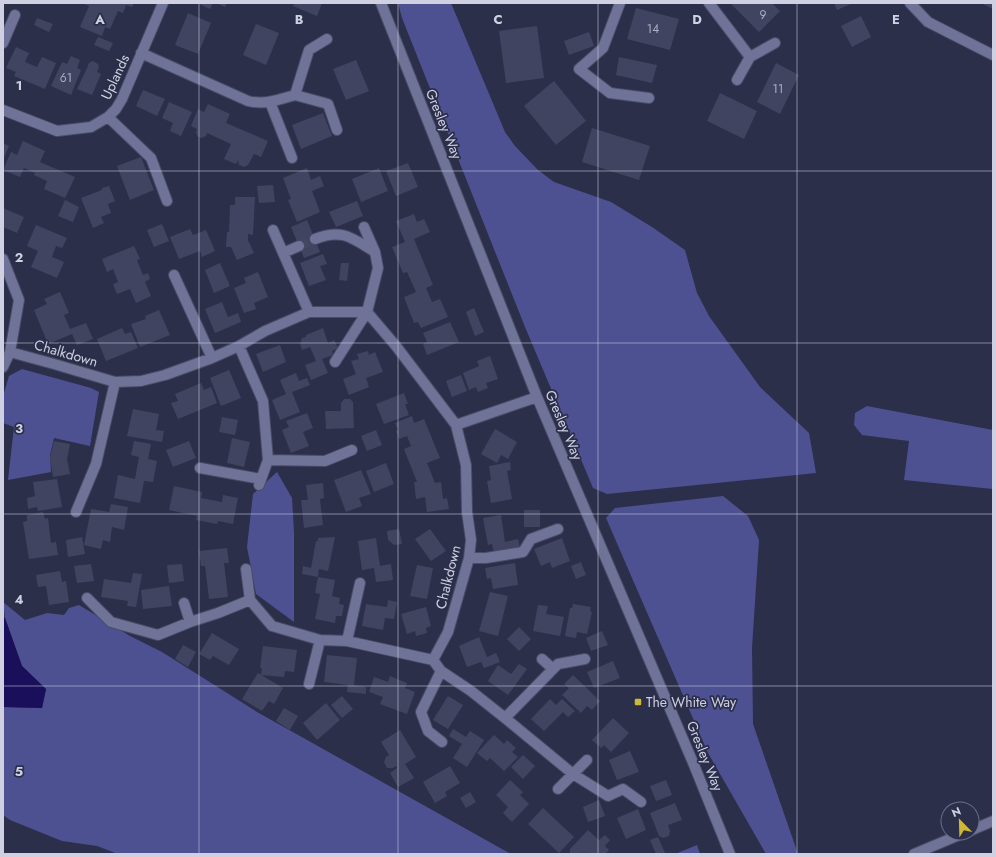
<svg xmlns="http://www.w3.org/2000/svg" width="996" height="857" font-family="Jost,sans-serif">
	<rect width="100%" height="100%" fill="#2c2f4a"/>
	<path fill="#4d5191" d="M398 3H451L505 132 515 146 538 170 554 182 611 202 652 227 685 250 697 293 709 316 760 387 809 433 816 473 607 494 593 488 525 327 402 18Z
		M22 369 91 388 99 392 90 446 54 438 50 455 51 472 8 480 14 427 3 423V396L9 376Z
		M867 406 993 430V489L904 480 909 441 862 435 854 425 855 413Z
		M277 472 292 498 294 532V622L256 594 247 547 253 494Z
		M723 496 748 516 759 540 752 648 753 724 798 854H766L708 753 606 518 615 508Z
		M3 602 25 620 47 613 64 615 69 608 79 605 130 636 162 652 257 712 511 854H118L97 846 62 841 10 820 3 815V707L42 708 46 689 22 666 5 618Z
		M697 845 700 854H675Z"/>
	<path fill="#1a0f5a" d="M3 618H5L22 666 46 689 42 708 3 707Z"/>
	<path fill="#414461" d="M85 3H134L132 7 126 5 123 13 118 11 110 29 105 27 102 36 80 27 89 6 84 4Z
		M197 3H213L210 9Z
		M216 3H227L225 7Z
		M294 3H322L317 16 293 6Z
		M730 3H772L780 11 759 32Z
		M834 3H853L837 10Z
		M981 3H993V9Z
		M636 8 679 19 670 50 627 39Z
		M188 13 211 23 198 54 175 45Z
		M861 16 871 37 852 47 841 26Z
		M37 18 53 24 49 32 34 25Z
		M256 24 279 33 266 65 243 55Z
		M537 26 544 78 506 83 499 31Z
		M589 32 594 46 569 55 564 41Z
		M98 37 113 43 109 51 94 45Z
		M16 47 29 53 25 62 37 67 42 57 56 63 45 89 14 76 16 72 6 68Z
		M71 56 80 60 77 68 81 70 71 95 51 86 62 62 67 64Z
		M619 57 657 65 652 83 616 75Z
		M356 60 369 91 346 100 333 69Z
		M93 61 98 64 99 67 97 72 101 74 92 95 77 89 87 68 89 63Z
		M776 63 799 75 780 114 757 102Z
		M554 81 586 121 556 145 524 106Z
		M143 90 165 99 157 116 136 106Z
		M720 93 757 111 744 139 707 121Z
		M169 102 192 112 181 136 170 131 173 123 162 118Z
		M208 104 230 114 226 123 268 141 261 157 254 154 248 165 244 167 239 165 238 160 236 164 224 159 231 144 207 133 206 136 201 138 197 136 196 132 197 129 191 126 198 109 204 112Z
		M323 113 332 136 301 149 292 125Z
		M592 128 650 146 639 180 582 162Z
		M23 141 45 151 40 162 75 177 65 198 44 189 47 181 34 175 35 173 24 168 20 177 3 170 11 152 17 155Z
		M3 143 9 146 3 160Z
		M141 157 154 190 130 200 117 166Z
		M408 163 418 187 396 196 386 171Z
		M307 168 311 180 320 176 324 186 312 191 320 212 297 222 288 200 291 199 283 178Z
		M379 168 388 191 361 202 352 179Z
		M273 185 275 202 259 203 257 186Z
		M109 186 115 201 108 204 111 213 101 217 104 223 93 228 81 198 102 190V188Z
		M235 197H255L253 235 248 234V240L254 253 237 260 231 247H226L227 232H229L230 205H235Z
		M65 200 79 207 73 222 58 216Z
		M357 201 363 216 336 227 329 212Z
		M3 208 24 217 17 233 3 227Z
		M414 214 417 222 424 219 430 232 414 239 433 285 426 288 432 302 440 299 448 317 421 328 418 322 414 323 404 297 416 292 407 272 403 273 392 247 405 242 396 221Z
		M307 220 320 252 304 258 291 227Z
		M162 224 169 241 154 247 147 230Z
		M36 225 67 238 62 248 56 246 52 257 64 262 57 278 31 267 38 251 27 246Z
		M190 229 193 235 206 230 215 251 202 257 200 251 179 259 170 237Z
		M134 246 140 259 137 260 143 275 148 273 150 279 145 282 151 296 136 303 130 289 117 294 113 284 118 282 113 269 107 272 102 259Z
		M323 254 327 264 320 266 326 280 309 286 300 263Z
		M220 263 230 286 214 293 205 270Z
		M341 263H349L347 281 339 280Z
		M258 272 268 297 254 303 256 309 244 313 234 288 246 283 244 278Z
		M60 292 69 313 64 315 70 329 86 323 93 339 77 345 72 334 48 344 34 310 47 304 44 299Z
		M222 302 228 317 238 313 241 322 215 333 205 309Z
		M474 308 484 332 475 336 466 312Z
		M159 310 170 335 140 347 131 324 146 319 145 316Z
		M450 322 459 342 427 355 423 344 427 342 423 333Z
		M122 328 125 334 131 332 138 348 106 361 97 339Z
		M323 328 328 343 334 340 338 348 332 351 333 355 322 359 328 373 311 380 305 365 316 361 310 347 302 350 300 344 302 338 306 337V335Z
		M280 345 286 362 263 372 256 354Z
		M368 351 369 355 375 352 383 372 366 378 369 387 349 395 343 379 356 374 351 361 359 359 357 354Z
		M490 356 498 379 486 383 488 388 478 392 476 387 469 390 463 373 479 366 477 361Z
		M229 370 241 398 221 406 210 378Z
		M296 373 299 381 307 378 310 385 292 392 300 412 280 420 272 400 286 394 280 380Z
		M461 375 467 391 452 397 446 381Z
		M201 383 204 390 211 387 217 403 178 419 171 403 178 401 175 394Z
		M404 393 408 404H405L409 415 384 424 376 404Z
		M344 399H350L353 402 354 428 326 429 325 411H341V403Z
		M133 409 159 414 156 430 164 431 162 442 127 436Z
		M307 413 313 428 303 432 309 446 291 453 282 430 289 427 286 421Z
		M412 416 414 423 424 419 440 458 427 463 435 483 441 482 443 499 447 498 449 509 427 512 425 497 416 499 414 482H417L404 449 411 446 407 436 399 439 396 431 398 430 395 423Z
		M222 417 238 420 235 435 219 432Z
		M495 429 517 442 508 459 501 455 497 463 481 454Z
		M376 430 382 445 367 451 361 436Z
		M232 438 250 442 244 467 227 463Z
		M54 441 70 444 67 459 70 474 53 477 50 457Z
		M134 441 151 444 148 459 157 461 153 482 144 481 140 503 114 498 118 475 135 479 139 457 131 455Z
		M189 441 196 458 173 467 166 450Z
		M510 462 511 470 507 471 512 499 491 503 487 481 491 480 489 466Z
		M386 463 394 484 374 492 366 471Z
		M361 470 371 494 359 498 362 506 346 512 334 480Z
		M57 479 62 507 38 511 37 507 28 509 27 498 35 496 33 482Z
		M323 483 324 498 320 499 323 525 304 528 301 500H308L306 485Z
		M174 486 202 492 201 498 222 502 223 495 238 498 233 524 218 521 217 524 196 520 197 516 169 510Z
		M111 504 128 507 124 530 112 527 110 542 103 540 101 549 84 545 91 509 109 512Z
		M524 510H540V527H524Z
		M43 512 45 519 48 518 51 543 56 542 58 555 29 559 23 522 27 521V515Z
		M501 515 505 542 518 539 520 548 494 553 492 544 488 545 483 518Z
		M399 529 402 544 394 545 388 540 387 531Z
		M430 529 446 551 431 561 415 539Z
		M82 537 85 554 68 557 66 540Z
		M335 537 328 571 319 569 318 577 335 580 332 596 340 598 339 604 344 605 342 616H336L335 623 315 619 320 594 315 593 318 577 302 574 303 566 311 568 316 541H318V538Z
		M376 538 380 566 391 564 393 580 376 582 374 568 362 570 358 541Z
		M562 538 570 561 552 568 550 562 541 566 534 549Z
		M227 548 229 563H224L228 597 209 599 205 566H201L199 551Z
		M581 562 586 575 576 579 571 566Z
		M515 563 518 585 493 589 491 578 487 579 485 568Z
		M91 564 94 581 77 583 74 566Z
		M182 564 184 581 169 583 167 565Z
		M417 565 433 568 427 599 410 596Z
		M60 571 62 582 66 581 69 602 49 605 46 586 38 587 36 575Z
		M133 573 142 574 136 607 127 606 128 601 101 597 104 579 131 583Z
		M169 586 172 606 143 609 141 590Z
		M490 592 508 596 498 636 479 631Z
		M388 600 397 602 394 619 385 618 383 630 362 626 366 604 387 607Z
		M573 604 591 607 590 611 592 612 587 634 577 632 576 638 565 636 570 608H572Z
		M538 605 548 606 546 614 564 617 560 636 533 631Z
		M426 607 431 626 426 628 427 633 416 636 415 631 407 634 401 614Z
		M519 627 531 639 519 651 507 639Z
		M602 631 608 645 591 651 586 638Z
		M212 633 239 649 229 665 213 656 210 660 199 654Z
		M479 637 487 657 496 653 500 662 484 668 481 662 467 667 459 646Z
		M183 645 196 652 188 667 175 659Z
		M263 646 297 650 294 672 285 671 284 677 261 675 262 668H260Z
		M327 655 357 658 354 685 366 687V694L347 692 348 685 324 682Z
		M613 661 620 678 594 688 587 672Z
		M519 664 527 669 508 695 488 681 498 665 511 674Z
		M258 673 283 688 274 704 269 701 262 711 242 699Z
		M573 675 600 701 592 710 587 706 581 713 562 695 569 688 564 684Z
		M390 676 407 683 405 688 415 692 407 714 380 704 383 697 369 692 374 677 388 682Z
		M342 696 353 709 342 718 331 705Z
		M448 696 463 705 448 729 433 720Z
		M550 699 556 705 562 699 575 711 568 717 563 712 544 731 531 719Z
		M326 703 340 720 317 740 303 723Z
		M284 708 298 716 290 730 276 721Z
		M613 718 629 733 611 752 604 745 601 748 592 740Z
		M453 729 466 737 470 731 484 740 467 767 453 758 462 744 449 736Z
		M400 730 416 757 405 764 414 778 398 787 390 773 397 768 396 766 393 768H387L384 762 386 757 389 755 381 742Z
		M494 735 504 744 507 740 516 748 512 752 518 757 504 771 490 758 487 761 477 753Z
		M630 751 639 772 617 780 609 760Z
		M523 755 535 766 523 779 511 767Z
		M450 766 460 783 445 792 447 796 435 803 423 782Z
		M510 780 523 792 520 795 529 804 512 822 503 813 508 807 496 795Z
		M666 780 672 795 656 801 650 786Z
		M470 792 476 802 466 808 460 798Z
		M599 800 605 816 588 822 583 807Z
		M675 803 682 820 668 825 670 831 669 836 663 838 659 836 650 813Z
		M543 808 574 837 559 853 528 824Z
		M638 809 646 830 626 839 617 818Z
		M588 830 599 840 605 835 610 840 605 846 609 850 605 854H586L584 852 582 854H570V849Z
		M658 837 665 853 663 854H656L650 840Z"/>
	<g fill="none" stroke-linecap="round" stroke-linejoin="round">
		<path stroke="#444761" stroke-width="10" stroke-dasharray="10 5" stroke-linecap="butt" d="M299 246 315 239"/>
		<defs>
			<path id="minor" d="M381 3 537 397 694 765 730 854
				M620 3 603 48 579 69 610 93 649 98
				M709 3 750 57
				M910 3 928 22 993 55
				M3 43 15 15
				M141 53 248 101C265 105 278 100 295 95
				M737 80 750 57 775 43
				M295 95 309 50 327 39
				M295 95 328 104 337 130
				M270 102 292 158
				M3 110 57 131 91 127 108 117 116 109 122 99 163 3
				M108 117 151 158 167 201
				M273 230 309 312
				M315 239C342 228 352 238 375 252
				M283 253 299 246
				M3 259 19 300 10 352 3 367
				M174 275 212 358
				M239 346 263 401 268 460 259 485
				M10 352 54 364 115 382 141 381 165 375 212 358 239 346 265 331 309 312H367L396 346 456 425 466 465 467 512 471 540 469 558 448 632 433 660
				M335 362 367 312 378 268 375 252 364 227
				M456 425 537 397
				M268 460 325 461 352 450
				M200 468 261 479
				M76 512 96 464 115 382
				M469 558H486L523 552 531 539 558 529
				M246 569 250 600 272 626 320 640 347 641 433 660 441 671 471 691 505 718 573 774 608 796 623 789 641 802
				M87 598 111 622 158 635 190 622 218 613 250 600
				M184 603 190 622
				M347 641 360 583
				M542 659 553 669
				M441 671 421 712 428 731 442 742
				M309 684 320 640
				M505 718 558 664 585 659
				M558 789 587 760
				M972 830 993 821
				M914 854 964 833"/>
		</defs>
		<use href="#minor" stroke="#494c66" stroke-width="12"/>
		<use href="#minor" stroke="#6f7398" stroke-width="10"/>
	</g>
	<path fill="none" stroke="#cfd1e3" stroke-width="1" stroke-opacity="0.55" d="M199 3V854M398 3V854M598 3V854M797 3V854M3 171H993M3 343H993M3 514H993M3 686H993"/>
	<rect fill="#cfb837" stroke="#2c2f4a" stroke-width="1.5" x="634" y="698" width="8" height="8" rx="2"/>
	<g text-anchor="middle" stroke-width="3.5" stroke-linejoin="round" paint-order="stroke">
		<g font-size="12" fill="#acaec2">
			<text x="763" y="19">9</text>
			<text x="653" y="33">14</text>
			<text x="66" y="82">61</text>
			<text x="778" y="93">11</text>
		</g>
		<g font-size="14" fill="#cfd1e3" stroke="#2c2f4a">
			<text transform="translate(115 77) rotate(-65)" y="5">Uplands</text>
			<text transform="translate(444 124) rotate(68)" y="5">Gresley Way</text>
			<text transform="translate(66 353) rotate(16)" y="5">Chalkdown</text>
			<text transform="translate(564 425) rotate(67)" y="5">Gresley Way</text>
			<text transform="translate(448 577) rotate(-76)" y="5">Chalkdown</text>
			<text transform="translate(705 756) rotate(68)" y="5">Gresley Way</text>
		</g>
		<g font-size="14" fill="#cfd1e3" stroke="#2c2f4a" text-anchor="start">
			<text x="646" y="707">The White Way</text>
		</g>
	</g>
	<g font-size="13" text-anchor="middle" font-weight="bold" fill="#cfd1e3" stroke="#2c2f4a" stroke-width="3.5" stroke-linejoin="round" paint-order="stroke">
		<text x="100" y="24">A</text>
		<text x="299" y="24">B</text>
		<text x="498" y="24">C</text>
		<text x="697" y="24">D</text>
		<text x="896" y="24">E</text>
		<text x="19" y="90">1</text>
		<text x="19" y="262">2</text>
		<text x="19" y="433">3</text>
		<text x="19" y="604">4</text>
		<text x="19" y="776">5</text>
	</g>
	<rect width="996" height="857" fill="none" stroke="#cfd1e3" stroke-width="8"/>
	<g transform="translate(960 821) rotate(337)"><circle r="19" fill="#2c2f4a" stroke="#6d7087"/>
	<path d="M0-3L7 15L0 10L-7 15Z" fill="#cfb837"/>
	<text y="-6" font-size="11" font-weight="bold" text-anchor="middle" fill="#cfd1e3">N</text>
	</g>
</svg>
